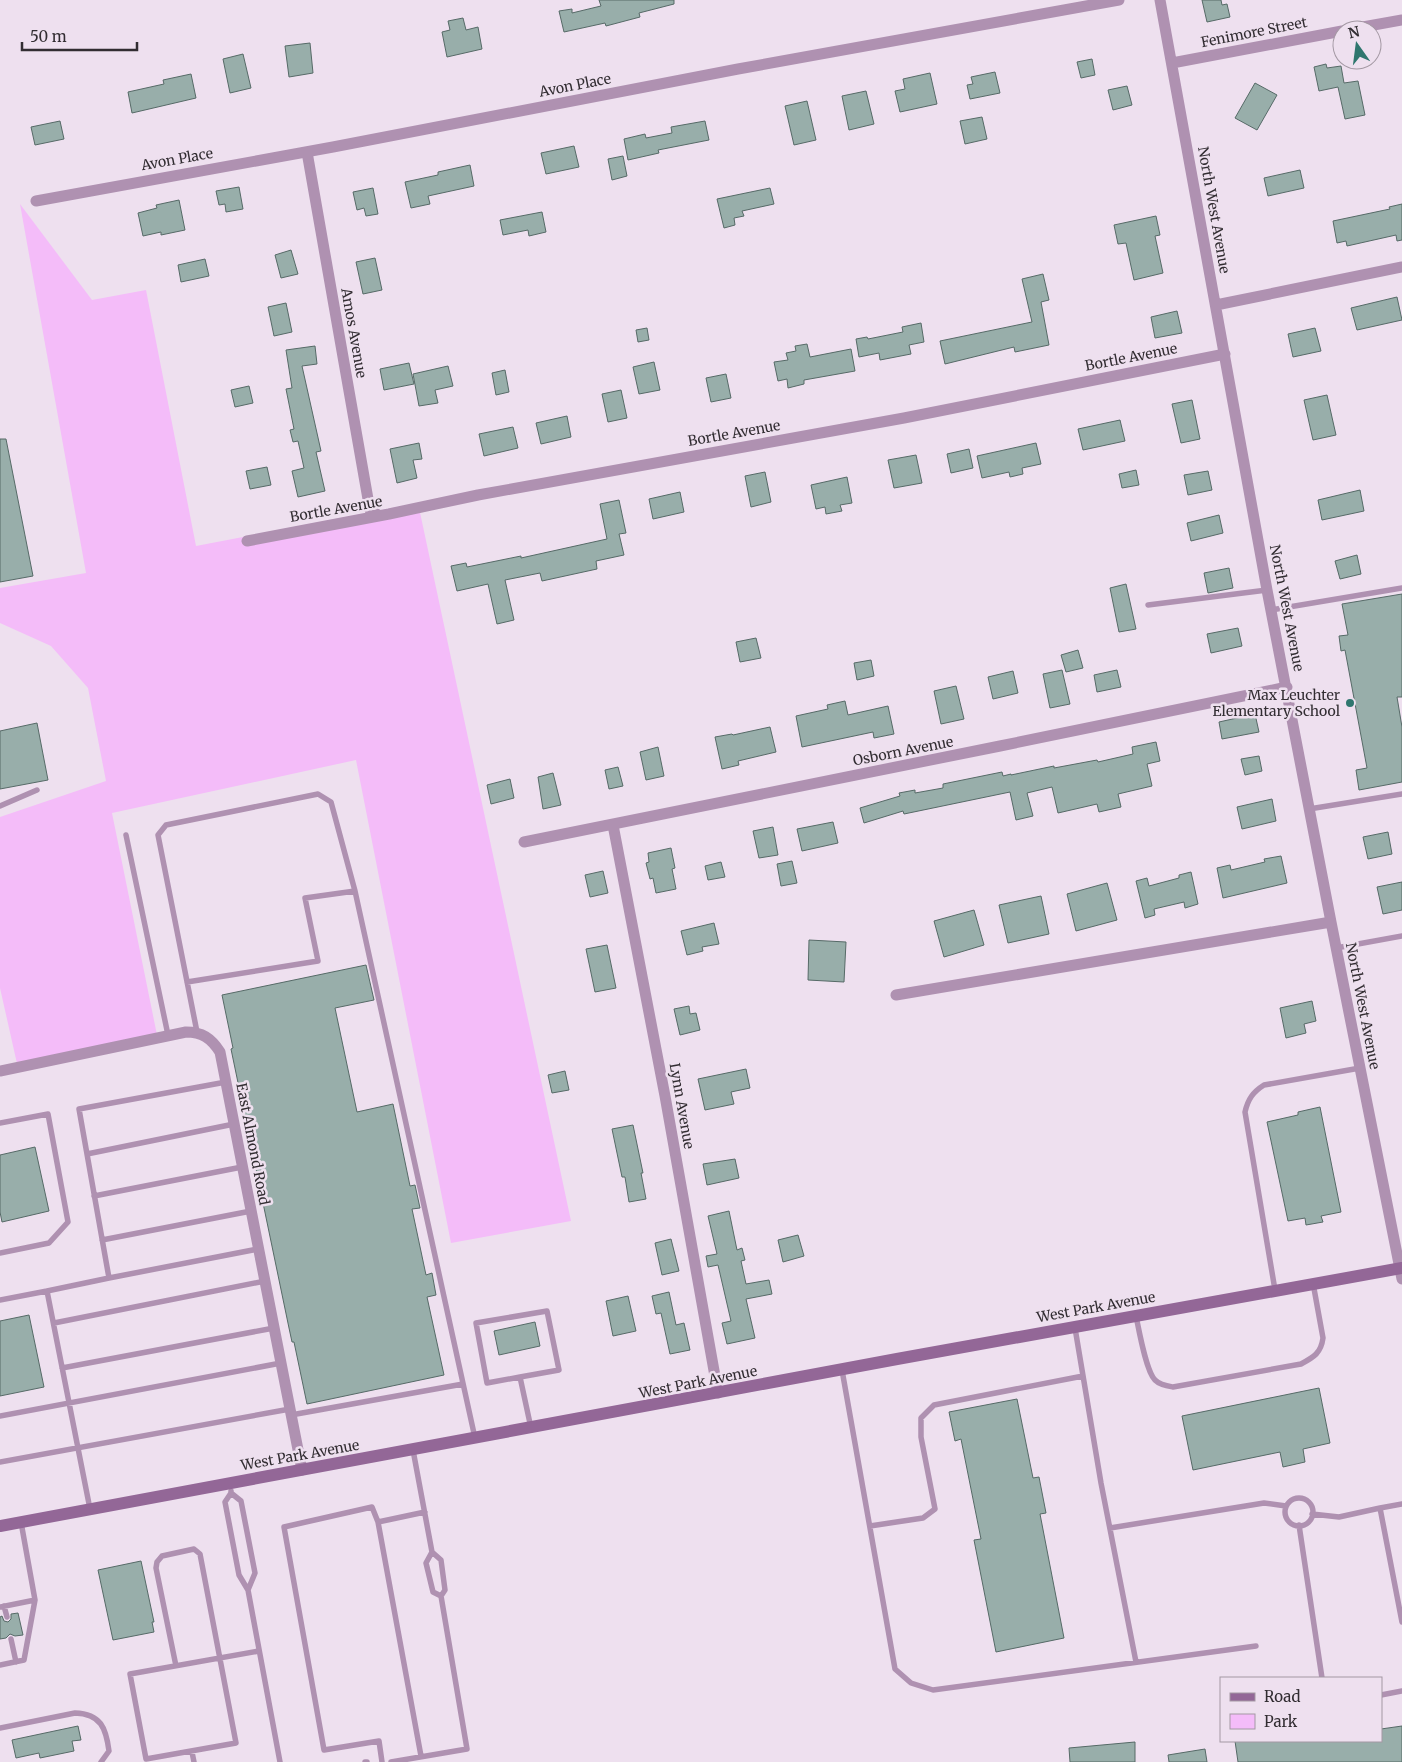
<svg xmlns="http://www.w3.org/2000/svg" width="1402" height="1762" font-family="Merriweather,serif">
	<rect width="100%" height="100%" fill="#eee0ef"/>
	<path fill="#f4bcf9" d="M20 204 92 300 146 290 196 546 418 503 571 1221 451 1243 356 760 112 813 158 1040 18 1068 0 988V817L106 781 88 688 51 646 0 623V588L86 573Z"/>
	<path fill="#98aeaa" stroke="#566a67" d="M599 0H674V4L639 13 640 17 606 26 605 23 564 32 559 11 572 9V13L601 6Z
		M1202 0H1221L1222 5 1227 4 1230 17 1207 22Z
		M463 18 466 30 478 27 482 49 447 57 442 32 450 30 448 21Z
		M310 43 313 73 289 77 285 46Z
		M243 54 251 88 230 93 223 59Z
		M1092 59 1095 75 1081 78 1077 62Z
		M1326 64 1327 68 1341 66 1344 83 1358 81 1365 115 1345 119 1338 87 1319 91 1314 67Z
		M995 72 1000 93 970 99 967 85 973 84 971 77Z
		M930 73 937 104 900 112 895 91 905 89 903 79Z
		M191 74 196 98 132 113 128 92 164 84 163 80Z
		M1255 83 1277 95 1257 130 1235 118Z
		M1127 86 1132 105 1113 110 1108 90Z
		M866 91 874 124 849 130 842 96Z
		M807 101 816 140 794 145 785 106Z
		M982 117 987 139 965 144 960 121Z
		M60 121 64 139 35 145 31 127Z
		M705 121 709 140 658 150 659 153 628 160 624 139 645 134 646 138 672 133 671 127Z
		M574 146 579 167 546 174 541 153Z
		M623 156 627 176 612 180 608 159Z
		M470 165 474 186 428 196 430 204 411 208 405 182 438 175V172Z
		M1300 170 1304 188 1268 196 1264 178Z
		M239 187 243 209 226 212 225 204 219 205 216 191Z
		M373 188 378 214 366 216 364 208 357 210 353 192Z
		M770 188 774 204 742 211 744 216 734 218 735 225 724 228 717 199Z
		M179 200 185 230 161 235V232L143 236 138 213 157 208 156 205Z
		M1402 204V240L1397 241 1396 235 1347 246 1346 241 1337 243 1333 221 1390 209 1389 207Z
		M542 212 546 232 529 236 528 230 503 235 500 220Z
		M1156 216 1160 235 1155 236 1163 273 1134 280 1126 243 1118 244 1114 225Z
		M291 250 298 274 281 278 275 255Z
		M375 258 382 290 363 294 356 262Z
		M205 259 209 276 181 282 178 265Z
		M1043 274 1049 300 1041 302 1049 345 1015 352 1014 347 945 364 940 341 1032 322 1022 279Z
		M1397 297 1402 320 1357 330 1351 308Z
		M286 303 292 332 274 336 268 307Z
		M1177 311 1182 333 1155 338 1151 317Z
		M921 323 924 342 909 345 911 354 880 360 879 353 859 357 856 339 867 337 868 339 903 332 902 327Z
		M647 328 649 340 638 342 636 330Z
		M1315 328 1321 351 1293 357 1288 334Z
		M807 344 810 357 851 349 855 371 804 380V384L788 388 787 379 778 381 774 362 788 360 786 353 796 351 795 346Z
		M315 346 317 364 302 366 321 451 316 452 325 491 298 497 292 471 304 468 298 441 293 442 290 430 294 429 286 389 292 388 286 350Z
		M654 362 660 390 639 394 633 367Z
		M409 363 414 384 384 390 380 369Z
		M448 366 453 386 435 390 438 403 419 406 413 374Z
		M505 370 509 392 496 395 492 373Z
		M726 374 731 398 711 402 706 378Z
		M249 386 253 403 235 407 231 390Z
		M621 390 627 418 608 422 602 394Z
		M1327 395 1336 435 1313 440 1304 400Z
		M1192 400 1200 439 1181 443 1172 404Z
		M567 416 571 437 541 444 536 423Z
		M1120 420 1125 441 1083 450 1078 429Z
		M513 427 518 448 484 456 479 434Z
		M0 439H6L33 576 0 582Z
		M419 443 422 459 413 460 417 478 397 483 390 449Z
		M1036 443 1041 464 1022 468 1023 474 1010 477 1009 472 982 478 977 456Z
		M969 449 973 468 951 473 947 454Z
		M916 455 922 483 894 488 888 460Z
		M267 467 271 485 250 489 246 471Z
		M1136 470 1139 485 1122 488 1119 474Z
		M1208 471 1212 490 1188 495 1184 475Z
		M765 472 771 502 751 507 745 476Z
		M847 477 852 503 840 505 842 511 826 514 825 507 816 509 811 485Z
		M1360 490 1364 511 1322 520 1318 500Z
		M680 492 684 512 653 519 649 499Z
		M619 500 626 533 619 534 624 555 596 561 597 569 542 581 540 573 505 580 514 620 497 624 488 584 457 591 451 566 466 563 467 567 521 556V558L607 539 600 504Z
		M1219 515 1223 533 1191 541 1187 523Z
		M1357 555 1361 574 1340 579 1335 561Z
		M1229 568 1233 588 1208 593 1204 573Z
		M1126 584 1136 629 1119 632 1110 588Z
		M1402 594V697H1397L1402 727V782L1359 790 1356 770 1367 768 1345 650 1341 651 1339 636 1348 635 1342 604Z
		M1238 628 1242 646 1211 653 1207 634Z
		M756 638 761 658 740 662 736 642Z
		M1078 650 1083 668 1066 672 1061 655Z
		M871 660 874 676 857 680 854 663Z
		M1062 670 1070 704 1050 708 1043 674Z
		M1117 670 1121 687 1097 692 1094 675Z
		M1013 671 1018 693 993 699 988 677Z
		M956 686 964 719 941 724 934 691Z
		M845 701 848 715 888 706 894 734 874 738 873 732 802 747 796 716 828 709 827 705Z
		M1255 714 1259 732 1222 739 1219 722Z
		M37 723 48 780 0 789V731Z
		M770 727 776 752 738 761 739 765 722 769 715 737 732 734 733 735Z
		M1156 742 1160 761 1147 764 1152 786 1118 794 1121 807 1099 812 1097 804 1058 813 1052 787 1027 793 1033 816 1016 820 1010 792 904 814 903 811 864 823 860 808 900 796 899 793 915 790V793L943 788V784L1002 772 1003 776 1011 774V775L1054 766V768L1097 760 1098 762 1133 754 1132 747Z
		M658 747 664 776 646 780 640 752Z
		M1259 756 1262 771 1245 775 1241 759Z
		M618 767 623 786 609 789 605 770Z
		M553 773 561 805 543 809 538 777Z
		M510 779 514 798 491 804 487 785Z
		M1272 799 1276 821 1242 829 1237 807Z
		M833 822 838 843 802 851 797 829Z
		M773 827 778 855 759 858 753 831Z
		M1388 832 1392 854 1368 859 1363 837Z
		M671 848 675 868 672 869 676 889 656 893 653 878 650 879 646 863 649 862 648 853Z
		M1281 856 1287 883 1223 898 1217 868 1230 865 1231 870 1265 862 1264 859Z
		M792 861 797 883 781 886 777 864Z
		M721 862 725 877 708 880 705 866Z
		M603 871 608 893 590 897 585 875Z
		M1191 872 1198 904 1185 908 1184 902 1154 909 1155 915 1145 918 1136 881 1147 878 1149 886 1179 878V875Z
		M1402 882V910L1383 914 1377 887Z
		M1107 883 1117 920 1076 931 1067 894Z
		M1041 896 1049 934 1008 943 999 905Z
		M974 910 984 945 944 957 934 921Z
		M714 923 719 944 702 947 703 951 687 955 681 931Z
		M809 940 846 942 844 982 808 980Z
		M607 945 616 988 595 992 586 949Z
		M366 965 374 1000 335 1008 357 1112 393 1104 410 1186 415 1185 420 1208 412 1209 426 1275 432 1273 436 1295 427 1297 444 1375 307 1404 294 1342H292L289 1328 231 1049 233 1048 222 995Z
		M1312 1001 1316 1021 1304 1024 1306 1033 1286 1038 1280 1008Z
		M689 1006 690 1014 696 1013 700 1030 680 1035 674 1009Z
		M746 1069 750 1088 731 1092 734 1104 705 1110 698 1079Z
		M565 1071 569 1090 552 1093 548 1075Z
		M1320 1107 1341 1212 1321 1216 1323 1222 1306 1225 1305 1218 1288 1221 1267 1122 1298 1115V1112Z
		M633 1125 643 1173H641L646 1199 629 1202 625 1177H622L612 1129Z
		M35 1147 49 1211 2 1222 0 1212V1155Z
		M735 1159 739 1178 707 1185 703 1164Z
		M729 1211 737 1250 742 1248 745 1260 741 1261 746 1284 769 1280 772 1294 746 1299 755 1338 727 1344 722 1323 731 1321 718 1265 708 1267 706 1256 717 1254 708 1216Z
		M798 1235 804 1256 783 1262 778 1240Z
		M671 1239 679 1271 662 1275 655 1243Z
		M669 1292 676 1325 684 1323 690 1350 670 1354 661 1313 656 1314 652 1296Z
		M628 1296 636 1331 613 1336 606 1301Z
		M29 1315 44 1387 0 1396V1321Z
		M535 1322 540 1346 499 1355 494 1331Z
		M1319 1388 1330 1443 1303 1449 1305 1462 1283 1467 1280 1452 1193 1470 1182 1416Z
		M1017 1399 1033 1478 1039 1477 1046 1513 1040 1514 1064 1638 996 1652 974 1540 981 1539 961 1439 955 1441 949 1412Z
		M141 1561 154 1622H152L154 1632 113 1640 98 1570Z
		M18 1613 23 1635 15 1636 10 1634 6 1638 0 1639V1617L2 1616 4 1621 8 1622 11 1619V1614Z
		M78 1726 81 1740 72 1741 74 1751 40 1758 39 1753 16 1758 12 1740Z
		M1402 1726V1762H1238L1235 1741H1381V1729Z
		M1135 1742V1762H1070L1069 1748Z
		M1205 1749 1207 1762H1169L1168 1755Z"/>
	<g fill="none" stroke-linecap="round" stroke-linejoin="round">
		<path stroke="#af91b1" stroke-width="5.5" d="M1148 605 1267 590
			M1271 610 1402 588
			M0 806 37 790
			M1309 809 1402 794
			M126 835 168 1035
			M1336 948 1402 936
			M187 982 318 961 305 898 355 891
			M197 1032 158 835 166 825 318 794 331 802 355 891 475 1438
			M0 1123 48 1114 68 1222 49 1243 0 1253
			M87 1154 234 1124
			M94 1196 242 1167
			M102 1240 251 1211
			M109 1278 258 1249
			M1275 1290 1245 1112C1248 1099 1253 1092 1264 1085L1360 1068
			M47 1291 109 1278 79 1109 226 1082
			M0 1300 47 1291 90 1509
			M1136 1316C1139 1330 1146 1371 1155 1380 1160 1385 1167 1386 1173 1387L1301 1364C1314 1357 1321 1353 1323 1338L1313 1283
			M54 1323 265 1281
			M1075 1328 1101 1483 1136 1662
			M62 1368 274 1328
			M842 1370 895 1669 911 1683 933 1690 1256 1646
			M520 1377 559 1370 547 1311 476 1323 487 1383 520 1377 531 1428
			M291 1415 463 1384
			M0 1416 281 1363
			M0 1462 290 1409
			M231 1491V1493L225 1502 239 1575 248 1590
			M231 1493 241 1501 255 1573 248 1590 280 1762
			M1285 1512a14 14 0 1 1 28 0a14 14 0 1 1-28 0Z
			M1402 1504 1380 1508 1402 1622
			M1312 1514 1339 1517 1380 1508
			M378 1522 421 1756
			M1299 1525 1322 1678
			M870 1526 923 1518 935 1509 921 1437V1418L934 1405 1083 1376
			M1110 1528 1264 1503 1286 1506
			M432 1552 426 1563 433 1592 441 1596
			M4 1606 7 1617
			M0 1607 35 1600
			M11 1639 16 1662
			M0 1665 24 1660 35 1600 21 1522
			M176 1666 156 1568 157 1562 162 1556 194 1549 200 1554 236 1743 146 1759 130 1674 259 1651
			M1381 1695 1402 1691
			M0 1728 75 1713C101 1714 106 1728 109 1751L101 1762
			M192 1752 194 1762
			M365 1762H367
			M382 1762 379 1741 324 1750 284 1527 372 1507 378 1522 425 1512
			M391 1762 467 1749 441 1596 445 1590 441 1560 432 1552 413 1450"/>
		<path stroke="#af91b1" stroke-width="11" d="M1160 0 1267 590 1331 922 1402 1279
			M1346 30 1402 20
			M1172 63 1342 31
			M307 152 368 499 370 510 378 515
			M36 201 333 147 738 69 1119 0
			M1216 305 1402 267
			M247 541 389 514 478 495 904 418 1225 354
			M613 825 665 1096 718 1393
			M524 842 1000 746 1287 687
			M896 995 1331 922
			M0 1071 186 1032C202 1032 211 1038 220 1052L302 1470"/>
		<path stroke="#936797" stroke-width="12" d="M0 1526 897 1359 1402 1268"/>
	</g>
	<circle fill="#2f766e" stroke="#eee0ef" stroke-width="2" cx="1350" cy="703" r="5"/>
	<g text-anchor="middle" stroke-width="5" stroke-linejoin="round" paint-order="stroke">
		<g font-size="14" fill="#322d32" stroke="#eee0ef">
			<text transform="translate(1254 32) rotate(-11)" y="5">Fenimore Street</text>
			<text transform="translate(575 85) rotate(-11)" y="5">Avon Place</text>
			<text transform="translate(177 159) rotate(-10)" y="5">Avon Place</text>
			<text transform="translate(1214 210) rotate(80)" y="5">North West Avenue</text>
			<text transform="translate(354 333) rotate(80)" y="5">Amos Avenue</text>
			<text transform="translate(1131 357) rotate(-11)" y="5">Bortle Avenue</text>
			<text transform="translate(734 433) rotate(-10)" y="5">Bortle Avenue</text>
			<text transform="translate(336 509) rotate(-10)" y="5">Bortle Avenue</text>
			<text transform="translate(1287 608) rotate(79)" y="5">North West Avenue</text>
			<text transform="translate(903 751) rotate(-11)" y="5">Osborn Avenue</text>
			<text transform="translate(1363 1006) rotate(79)" y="5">North West Avenue</text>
			<text transform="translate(682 1106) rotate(80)" y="5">Lynn Avenue</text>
			<text transform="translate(253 1144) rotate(79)" y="5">East Almond Road</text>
			<text transform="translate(1096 1307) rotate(-10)" y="5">West Park Avenue</text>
			<text transform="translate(698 1382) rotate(-11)" y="5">West Park Avenue</text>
			<text transform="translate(300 1455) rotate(-10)" y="5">West Park Avenue</text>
		</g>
		<g font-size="14" fill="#322d32" stroke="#eee0ef" text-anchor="end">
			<text x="1340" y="700">Max Leuchter<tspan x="1340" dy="16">Elementary School</tspan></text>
		</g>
	</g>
	<rect x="1220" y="1677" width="162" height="65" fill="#eee0ef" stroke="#a398a3"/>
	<rect x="1230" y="1693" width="25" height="8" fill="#936797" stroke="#a398a3"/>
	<text x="1264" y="1702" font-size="15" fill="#322d32">Road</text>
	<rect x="1230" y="1714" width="25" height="15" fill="#f4bcf9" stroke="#a398a3"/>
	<text x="1264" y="1727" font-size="15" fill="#322d32">Park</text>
	<g transform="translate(1357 45) rotate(346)"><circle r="24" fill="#eee0ef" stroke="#a398a3"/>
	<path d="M0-4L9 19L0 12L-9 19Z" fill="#2f766e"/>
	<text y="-8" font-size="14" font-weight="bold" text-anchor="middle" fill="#322d32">N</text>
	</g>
	<path d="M22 42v8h115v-8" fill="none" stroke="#322d32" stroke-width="2.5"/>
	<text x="30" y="42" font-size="15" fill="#322d32" stroke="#eee0ef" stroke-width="4" paint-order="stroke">50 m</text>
</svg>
